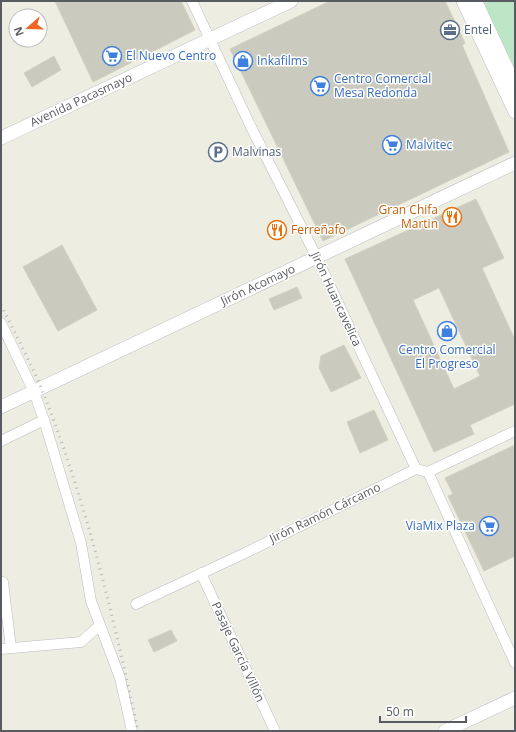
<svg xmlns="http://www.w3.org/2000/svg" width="516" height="732" font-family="'Open Sans',sans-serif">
	<rect width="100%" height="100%" fill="#edede1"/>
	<path fill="#bce6c6" d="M482 1H515V72Z"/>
	<path fill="#cbcabf" stroke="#d2d1bf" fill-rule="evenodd" d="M55 1H181L195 30 93 82Z
		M330 1H445L465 43 462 45 509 152 323 241 230 49Z
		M54 56 61 70 32 87 24 73Z
		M476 199 504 258 482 268 515 340V404L470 425 474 434 434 452 345 259ZM439 288 480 376 454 389 413 300Z
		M62 245 97 310 58 331 23 267Z
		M297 287 302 298 274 310 269 299Z
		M344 345 361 378 331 392 319 368 321 356Z
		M374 410 388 440 360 453 347 422Z
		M515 445V556L484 571 448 496 453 494 445 478Z
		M171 630 177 641 154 652 148 640Z"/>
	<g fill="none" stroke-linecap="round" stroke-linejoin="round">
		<defs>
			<path id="minor" d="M192 1 250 125 317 258 416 469
				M1 323 34 392 44 420 81 543 91 601 120 678 132 731
				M1 441 44 420
				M428 472 515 663
				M201 573 275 731
				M3 582 11 648
				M136 604 243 554 416 469 428 472 515 431
				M1 649 81 642 99 626"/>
			<path id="tertiary" d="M463 1 515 112
				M1 138 291 1
				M1 407 515 163
				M445 731 515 698"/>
			<path id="secondary" d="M475 1 515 87"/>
		</defs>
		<use href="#minor" stroke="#bbbcc3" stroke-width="11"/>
		<use href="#tertiary" stroke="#bbbcc3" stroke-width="14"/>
		<use href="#secondary" stroke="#bdbfc7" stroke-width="15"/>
		<use href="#minor" stroke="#fff" stroke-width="10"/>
		<use href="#tertiary" stroke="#fff" stroke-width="13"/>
		<use href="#secondary" stroke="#fff" stroke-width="14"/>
		<path stroke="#b6b7b7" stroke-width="3" stroke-dasharray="1 5" stroke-linecap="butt" d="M1 305C15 333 30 361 42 390 86 500 113 615 138 731"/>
	</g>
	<defs>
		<symbol id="office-ring" viewBox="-11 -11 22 22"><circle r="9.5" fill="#fff" stroke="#5c6f8a" stroke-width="1.5"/><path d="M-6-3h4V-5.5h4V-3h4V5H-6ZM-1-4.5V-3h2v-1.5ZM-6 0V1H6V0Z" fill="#5c6f8a"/></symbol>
		<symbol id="supermarket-ring" viewBox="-11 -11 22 22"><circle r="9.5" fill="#fff" stroke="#3f7fe0" stroke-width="1.5"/><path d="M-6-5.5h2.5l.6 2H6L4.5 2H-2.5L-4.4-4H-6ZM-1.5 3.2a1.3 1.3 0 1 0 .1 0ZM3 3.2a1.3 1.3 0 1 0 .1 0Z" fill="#3f7fe0"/></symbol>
		<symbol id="shop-ring" viewBox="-11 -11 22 22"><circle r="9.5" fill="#fff" stroke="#3f7fe0" stroke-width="1.5"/><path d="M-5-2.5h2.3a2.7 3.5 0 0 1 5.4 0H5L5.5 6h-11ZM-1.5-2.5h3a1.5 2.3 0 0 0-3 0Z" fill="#3f7fe0"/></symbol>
		<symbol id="parking-ring" viewBox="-11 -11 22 22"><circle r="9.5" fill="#fff" stroke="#5c6f8a" stroke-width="1.5"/><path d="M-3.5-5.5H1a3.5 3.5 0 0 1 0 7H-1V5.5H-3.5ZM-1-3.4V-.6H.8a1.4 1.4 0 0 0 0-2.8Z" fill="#5c6f8a"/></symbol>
		<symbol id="restaurant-ring" viewBox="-11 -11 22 22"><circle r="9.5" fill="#fff" stroke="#e8710a" stroke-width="1.5"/><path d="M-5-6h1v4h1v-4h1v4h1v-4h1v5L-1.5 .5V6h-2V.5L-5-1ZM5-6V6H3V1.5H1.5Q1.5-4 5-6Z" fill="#e8710a"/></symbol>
	</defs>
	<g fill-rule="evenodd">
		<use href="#office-ring" x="439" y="19" width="22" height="22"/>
		<use href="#supermarket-ring" x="101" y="45" width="22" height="22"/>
		<use href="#shop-ring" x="232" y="50" width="22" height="22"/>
		<use href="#supermarket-ring" x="309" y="75" width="22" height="22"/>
		<use href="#supermarket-ring" x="381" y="134" width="22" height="22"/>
		<use href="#parking-ring" x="207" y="141" width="22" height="22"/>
		<use href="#restaurant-ring" x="441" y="206" width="22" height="22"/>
		<use href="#restaurant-ring" x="266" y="219" width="22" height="22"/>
		<use href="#shop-ring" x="436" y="320" width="22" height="22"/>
		<use href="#supermarket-ring" x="478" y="515" width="22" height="22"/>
	</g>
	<g text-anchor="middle" stroke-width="3" stroke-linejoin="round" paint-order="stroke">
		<g font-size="12" fill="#4e5e75" stroke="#fff" text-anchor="start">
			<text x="464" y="34">Entel</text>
			<text x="232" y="156">Malvinas</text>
		</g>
		<g font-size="12" fill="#366cbe" stroke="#fff" text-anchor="start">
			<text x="126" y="60">El Nuevo Centro</text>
			<text x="257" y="65">Inkafilms</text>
			<text x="334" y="83">Centro Comercial<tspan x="334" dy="14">Mesa Redonda</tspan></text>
			<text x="406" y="149">Malvitec</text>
			<text x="447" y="354" text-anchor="middle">Centro Comercial<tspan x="447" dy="14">El Progreso</tspan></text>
			<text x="475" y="530" text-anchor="end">ViaMix Plaza</text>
		</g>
		<g font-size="12" fill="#595b62" stroke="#fff">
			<text transform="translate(81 100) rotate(-25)" y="4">Avenida Pacasmayo</text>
			<text transform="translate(258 285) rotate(-25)" y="4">Jirón Acomayo</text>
			<text transform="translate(336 299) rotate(65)" y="4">Jirón Huancavelica</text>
			<text transform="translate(325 513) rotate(-26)" y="4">Jirón Ramón Cárcamo</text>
			<text transform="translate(238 652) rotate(65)" y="4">Pasaje García Villón</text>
		</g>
		<g font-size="12" fill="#c56008" stroke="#fff" text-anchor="end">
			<text x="438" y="214">Gran Chifa<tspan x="438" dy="14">Martin</tspan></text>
			<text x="291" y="234" text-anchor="start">Ferreñafo</text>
		</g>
	</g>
	<rect width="516" height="732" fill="none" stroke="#595b62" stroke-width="4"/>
	<g transform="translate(28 28) rotate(250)"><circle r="19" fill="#ffffff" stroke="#bdbdc0"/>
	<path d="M0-3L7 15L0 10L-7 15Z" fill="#ee6726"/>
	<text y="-6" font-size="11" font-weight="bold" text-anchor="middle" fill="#595b62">N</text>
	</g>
	<path d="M380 716v6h86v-6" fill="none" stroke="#595b62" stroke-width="2"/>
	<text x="386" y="716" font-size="12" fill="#595b62" stroke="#ffffff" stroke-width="3" paint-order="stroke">50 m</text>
</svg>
